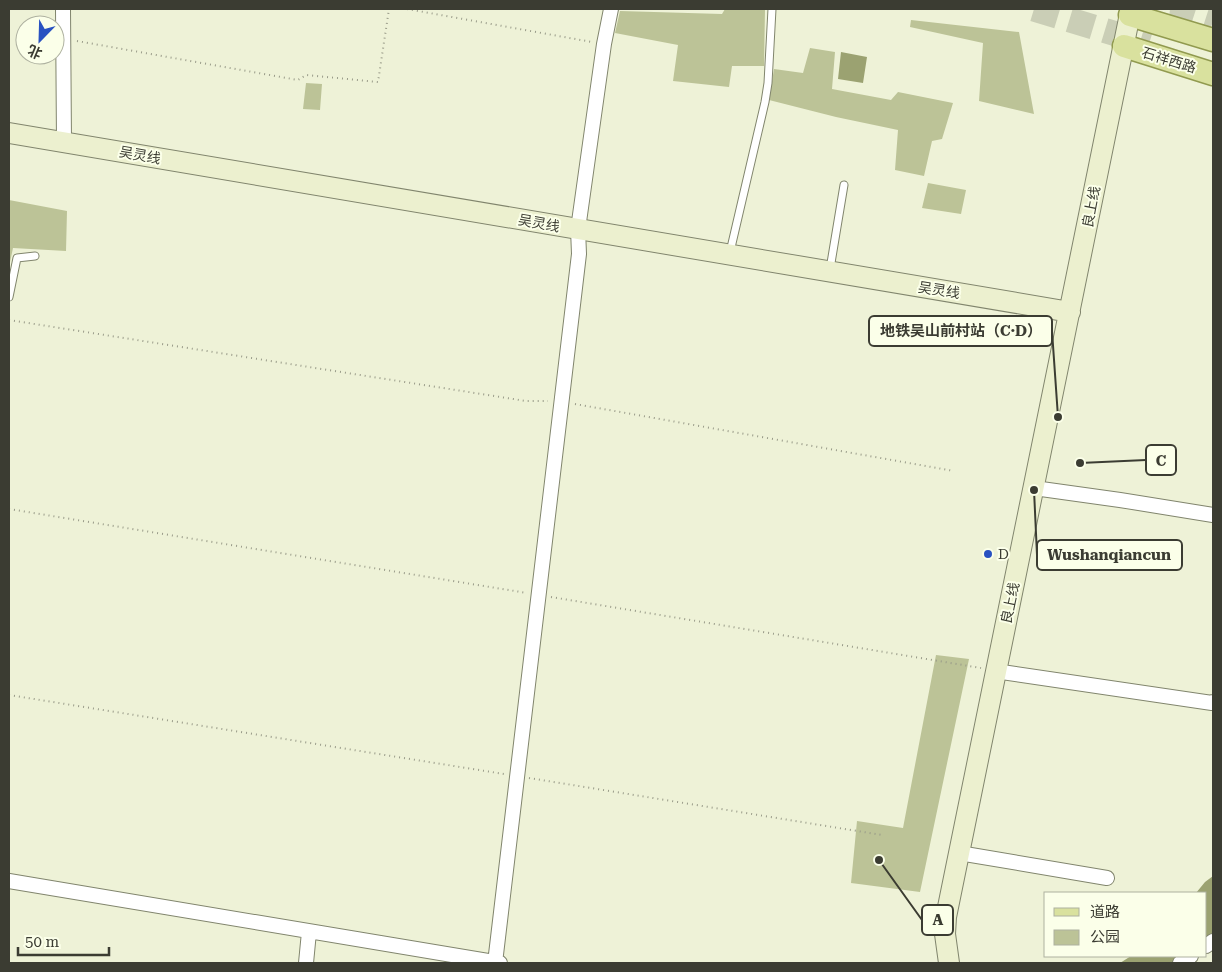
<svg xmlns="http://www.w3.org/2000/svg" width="1222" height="972" font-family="'Roboto Serif','Noto Sans SC',serif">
	<rect width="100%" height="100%" fill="#eef2d7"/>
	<path fill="#bcc397" d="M725 9H765L764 66H732L729 87 673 81 678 45 615 33 620 11 722 14Z
		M911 20 1019 32 1034 114 979 101 983 43 910 27Z
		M810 48 835 52 832 89 891 100 898 92 953 103 942 139 932 141 924 176 895 170 898 130 836 117 769 100 774 69 803 73Z
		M306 83 322 84 320 110 303 109Z
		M928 183 966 190 961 214 922 208Z
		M9 200 67 211 66 251 13 248 9 267Z
		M936 655 969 659 920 892 851 883 857 821 903 828Z"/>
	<path fill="#9ba271" d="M841 52 867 57 863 83 838 79Z
		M1213 876V933L1206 939V893H1196L1205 882Z
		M1131 956H1182L1172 963H1120Z"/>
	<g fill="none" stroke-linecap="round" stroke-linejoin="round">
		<path stroke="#caceb6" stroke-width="25" stroke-dasharray="25 12" stroke-linecap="butt" d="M1034 9 1149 44
			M1170 9 1179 10 1213 21"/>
		<defs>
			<path id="lane" d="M730 252 765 102 768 83 772 9
				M830 269 844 185
				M9 297 17 258 35 256"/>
			<path id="street" d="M63 9 64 142
				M1034 488 1120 500 1213 515
				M995 671 1212 703 1213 702
				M959 853 1107 878
				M9 881 500 963
				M1206 946 1213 941
				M306 963 309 932
				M495 963 579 254 578 229 604 44 611 9
				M1180 963 1191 956"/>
			<path id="secondary" d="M9 133 1070 312
				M949 963 945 934 946 917 1131 9"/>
			<path id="primary" d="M1130 15 1213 40
				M1124 46 1213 74"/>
		</defs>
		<use href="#lane" stroke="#81856d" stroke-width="9"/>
		<use href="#street" stroke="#81856d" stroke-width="16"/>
		<use href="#secondary" stroke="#81856d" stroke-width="22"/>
		<use href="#primary" stroke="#919a4f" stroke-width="25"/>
		<path stroke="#999b89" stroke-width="2" stroke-dasharray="1 4" stroke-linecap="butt" d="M407 9 592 42
			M77 41 298 80 306 75 378 82 389 9
			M9 320 526 401H548
			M575 404 954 471
			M9 509 527 593
			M551 597 981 668
			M9 695 504 774
			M529 778 882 835"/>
		<use href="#lane" stroke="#fff" stroke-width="7"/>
		<use href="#street" stroke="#fff" stroke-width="14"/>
		<use href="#secondary" stroke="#ecf0cf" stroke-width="20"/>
		<use href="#primary" stroke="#d9e19e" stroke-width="22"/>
	</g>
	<circle fill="#2952c1" stroke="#fbffe9" stroke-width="2" cx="988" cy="554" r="5"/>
	<g text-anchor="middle" stroke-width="4" stroke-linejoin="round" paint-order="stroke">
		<g font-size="14" fill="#3b3c32" stroke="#fbffe9">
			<text transform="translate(1169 60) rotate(17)" y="5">石祥西路</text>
			<text transform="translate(140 155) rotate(10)" y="5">吴灵线</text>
			<text transform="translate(1091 207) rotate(-79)" y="5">良上线</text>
			<text transform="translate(539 223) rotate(10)" y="5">吴灵线</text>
			<text transform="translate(939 290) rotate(9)" y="5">吴灵线</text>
			<text transform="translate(1010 603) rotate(-78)" y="5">良上线</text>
		</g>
		<g font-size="14" fill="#3b3c32" stroke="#fbffe9" text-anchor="start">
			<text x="998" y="559">D</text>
		</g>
	</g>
	<path fill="none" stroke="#3b3c32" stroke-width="2" d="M1058 417L1052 331M1080 463L1146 460M1034 490L1037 555M879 860L922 920"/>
	<g fill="#3b3c32" stroke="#fbffe9" stroke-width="2">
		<circle cx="1058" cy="417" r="5"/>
		<circle cx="1080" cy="463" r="5"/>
		<circle cx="1034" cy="490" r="5"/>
		<circle cx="879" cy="860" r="5"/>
	</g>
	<g fill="#fbffe9" stroke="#3b3c32" stroke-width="2">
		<rect x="869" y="316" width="183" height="30" rx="5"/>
		<rect x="1146" y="445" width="30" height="30" rx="5"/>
		<rect x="1037" y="540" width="145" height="30" rx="5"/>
		<rect x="922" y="905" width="31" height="30" rx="5"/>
	</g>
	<g font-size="15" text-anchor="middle" font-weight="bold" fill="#3b3c32">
		<text x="961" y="336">地铁吴山前村站（C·D）</text>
		<text x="1161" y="466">C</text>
		<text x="1109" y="560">Wushanqiancun</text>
		<text x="938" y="925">A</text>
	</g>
	<rect width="1222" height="972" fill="none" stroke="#3b3c32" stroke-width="20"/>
	<rect x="1044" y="892" width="162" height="65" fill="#fbffe9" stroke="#aeb1a0"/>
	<rect x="1054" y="908" width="25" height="8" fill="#d9e19e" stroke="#aeb1a0"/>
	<text x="1090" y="917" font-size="15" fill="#3b3c32">道路</text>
	<rect x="1054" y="930" width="25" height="15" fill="#bcc397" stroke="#aeb1a0"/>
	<text x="1090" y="942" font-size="15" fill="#3b3c32">公园</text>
	<g transform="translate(40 40) rotate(203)"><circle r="24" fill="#fbffe9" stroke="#aeb1a0"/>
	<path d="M0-4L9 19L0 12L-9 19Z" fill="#2952c1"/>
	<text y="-8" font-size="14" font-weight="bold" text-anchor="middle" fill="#3b3c32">北</text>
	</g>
	<path d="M18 947v8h91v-8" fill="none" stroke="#3b3c32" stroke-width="2.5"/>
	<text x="25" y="947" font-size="15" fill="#3b3c32" stroke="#fbffe9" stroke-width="4" paint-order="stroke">50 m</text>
</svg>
